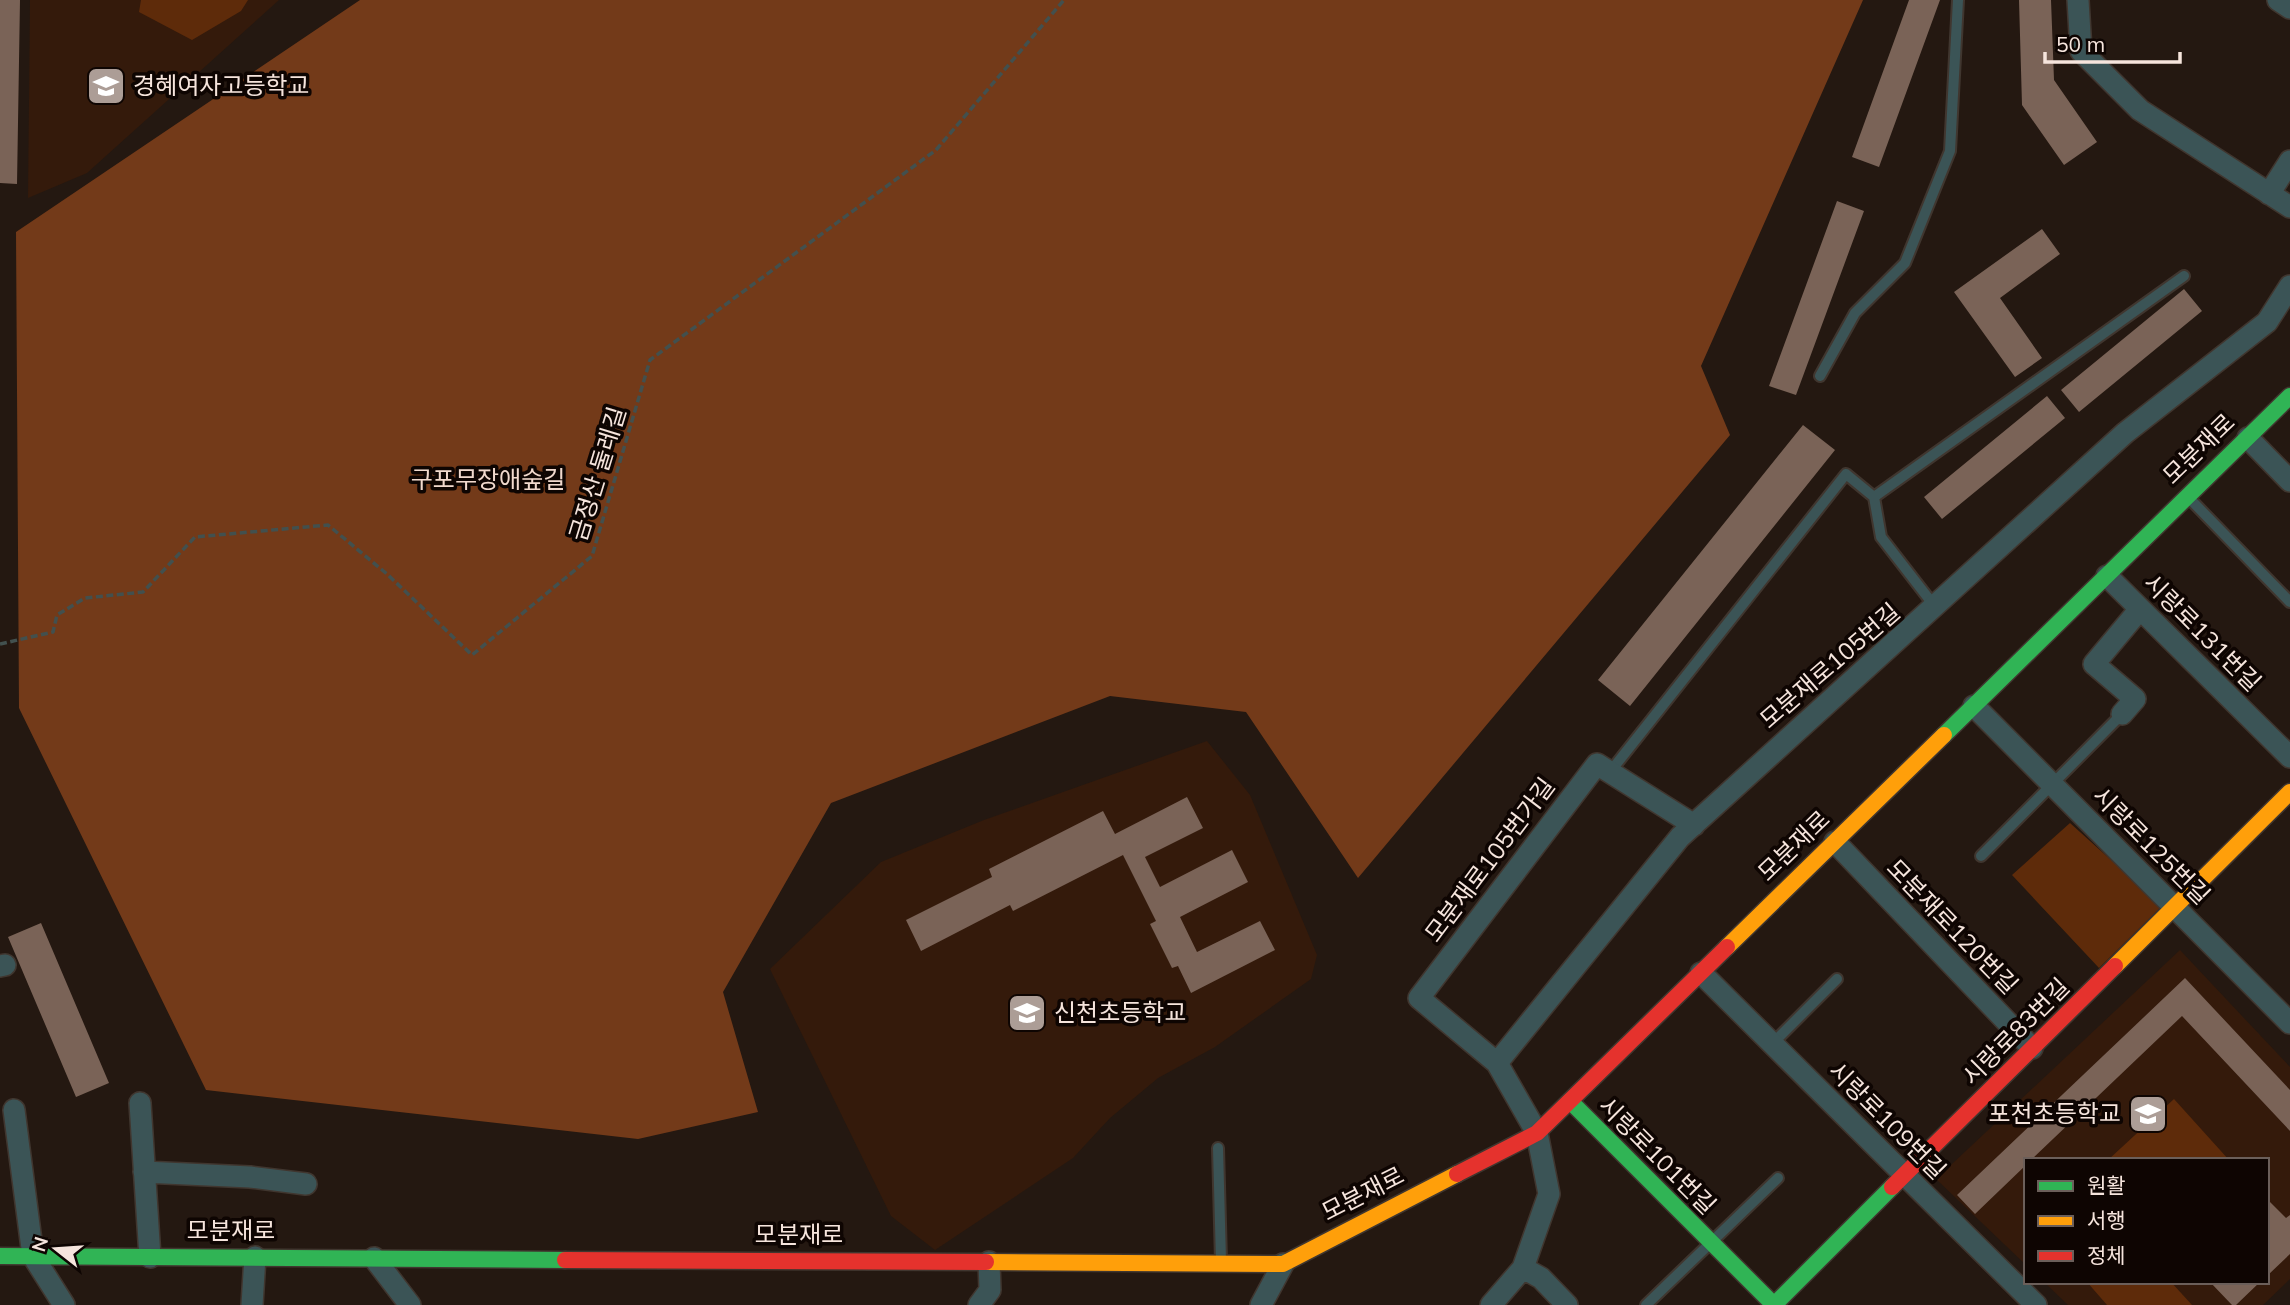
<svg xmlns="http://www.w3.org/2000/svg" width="2290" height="1305" font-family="Mulish,'Noto Sans KR',sans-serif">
	<rect width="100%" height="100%" fill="#241811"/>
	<path fill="#341a0b" d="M30 0H279L87 173 28 198Z
		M1207 741 1250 795 1317 955 1311 979 1215 1047 1158 1078 1110 1118 1073 1158 935 1250 891 1216 770 969 881 862 984 820Z
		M2180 950 2290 1067V1279L2263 1305H2068L2044 1282H2267V1160H2026V1265L1936 1179Z"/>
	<path fill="#5e2b0a" d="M141 0H248L241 11 192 40 139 12Z
		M2070 823 2162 906 2099 968 2012 875Z
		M2174 1099 2229 1160H2108Z
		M2087 1282H2171L2192 1305H2107Z"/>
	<path fill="#733a19" d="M360 0H1863L1701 366 1730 435 1358 878 1246 712 1110 696 831 803 723 992 758 1112 638 1139 206 1090 19 708 16 232Z"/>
	<path fill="#7a6357" d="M0 0H20L17 184 0 183Z
		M1909 0H1940L1879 167 1852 157Z
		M2019 0H2051L2054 80 2097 142 2064 165 2022 105Z
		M1837 201 1864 211 1796 395 1769 386Z
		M2042 229 2060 254 2000 298 2042 358 2015 377 1954 292Z
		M2184 289 2202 311 2079 412 2061 390Z
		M2047 396 2065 418 1942 519 1924 497Z
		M1803 425 1835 450 1630 706 1598 680Z
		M1187 797 1203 828 1145 857 1160 887 1232 850 1248 882 1180 917 1197 952 1260 921 1275 950 1191 993 1178 966 1172 968 1150 924 1156 921 1123 855 1013 911 1010 905 921 951 906 920 992 877 989 869 1103 811 1115 834Z
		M41 923 109 1083 76 1097 8 937Z
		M2185 978 2290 1090V1131L2182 1016 2031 1160H2026V1165L1975 1214 1957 1195Z
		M2270 1202 2286 1218 2290 1215V1254L2267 1276V1205Z
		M2210 1282H2260L2236 1305H2232Z"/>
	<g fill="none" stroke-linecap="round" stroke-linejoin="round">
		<defs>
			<path id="lane" d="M1820 376 1855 313 1905 263 1950 151 1958 0
				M1874 497 2184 276
				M2190 499 2290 602
				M1610 772 1846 474 1874 497 1881 537 1936 608
				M1981 856 2122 714
				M1772 1044 1837 979
				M1218 1148 1221 1261
				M1646 1305 1778 1178"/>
			<path id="street" d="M2078 0 2081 51 2140 110 2290 207
				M2278 0 2290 8
				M2269 194 2290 161
				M2248 438 2290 481
				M2107 576 2290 757
				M1974 706 2290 1023
				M2122 714 2135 699 2094 664 2140 609
				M1835 842 2032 1048
				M0 966 5 965
				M1701 973 2036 1305
				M1497 1063 1419 998 1597 764 1694 825
				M140 1103 150 1257
				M14 1110 33 1256 64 1305
				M144 1172 250 1177 306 1184
				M374 1258 410 1305
				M1523 1268 1541 1278 1567 1305
				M252 1305 255 1257
				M979 1305 990 1290 989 1262
				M1261 1305 1283 1264
				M1491 1305 1523 1268 1549 1194 1537 1133 1497 1063 1680 837 2125 433 2267 322 2290 286"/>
			<path id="fast" d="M1944 735 2290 396
				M1570 1101 1774 1305 1892 1187
				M0 1256 565 1260"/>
			<path id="slow" d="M1727 947 1944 735
				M2115 966 2290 792
				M986 1262 1283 1264 1457 1174"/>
			<path id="jam" d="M1457 1174 1537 1133 1727 947
				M1892 1187 2115 966
				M565 1260 986 1262"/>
		</defs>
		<use href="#lane" stroke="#40362f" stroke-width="14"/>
		<use href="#street" stroke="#40362f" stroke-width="24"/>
		<use href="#fast" stroke="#40362f" stroke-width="19"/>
		<use href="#slow" stroke="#40362f" stroke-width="19"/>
		<use href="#jam" stroke="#40362f" stroke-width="19"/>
		<path stroke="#42504e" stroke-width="3.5" stroke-dasharray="7 3.5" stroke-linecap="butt" d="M0 644 53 632 57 615 85 598 143 592 195 537 328 525 387 574 472 655 592 556 650 360 936 150 1064 0"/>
		<use href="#lane" stroke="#3b5456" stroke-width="10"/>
		<use href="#street" stroke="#3b5456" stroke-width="21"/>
		<use href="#fast" stroke="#30b455" stroke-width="16"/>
		<use href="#slow" stroke="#ff9f0a" stroke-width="16"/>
		<use href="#jam" stroke="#e5322d" stroke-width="16"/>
	</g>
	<defs>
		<symbol id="school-square" viewBox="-11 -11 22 22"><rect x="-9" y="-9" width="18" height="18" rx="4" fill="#ac9d96" stroke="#0e0502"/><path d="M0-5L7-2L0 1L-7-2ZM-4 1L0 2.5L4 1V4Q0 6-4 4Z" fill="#fff"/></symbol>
	</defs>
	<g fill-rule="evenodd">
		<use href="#school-square" x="84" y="64" width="44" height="44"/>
		<use href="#school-square" x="1005" y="991" width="44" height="44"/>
		<use href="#school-square" x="2126" y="1092" width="44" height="44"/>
	</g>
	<g text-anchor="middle" stroke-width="7" stroke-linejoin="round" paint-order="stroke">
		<g font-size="24" fill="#f6e5dd" stroke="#0e0502" text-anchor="start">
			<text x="133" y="94">경혜여자고등학교</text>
			<text x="1054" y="1021">신천초등학교</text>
			<text x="2121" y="1122" text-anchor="end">포천초등학교</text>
		</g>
		<g font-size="24" fill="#f6e5dd" stroke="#0e0502">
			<text transform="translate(2199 449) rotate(-44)" y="8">모분재로</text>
			<text transform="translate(598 474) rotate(-73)" y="8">금정산 둘레길</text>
			<text transform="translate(2202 633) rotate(45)" y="8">시랑로131번길</text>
			<text transform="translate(1830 666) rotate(-41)" y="8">모분재로105번길</text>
			<text transform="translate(1794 846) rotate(-44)" y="8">모분재로</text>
			<text transform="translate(2151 846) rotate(45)" y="8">시랑로125번길</text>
			<text transform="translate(1490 860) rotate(-53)" y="8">모분재로105번가길</text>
			<text transform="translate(1952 927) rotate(46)" y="8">모분재로120번길</text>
			<text transform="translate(2016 1032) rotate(-45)" y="8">시랑로83번길</text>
			<text transform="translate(1887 1121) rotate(45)" y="8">시랑로109번길</text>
			<text transform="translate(1657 1156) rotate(45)" y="8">시랑로101번길</text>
			<text transform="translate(1363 1194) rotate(-27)" y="8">모분재로</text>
			<text x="231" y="1239">모분재로</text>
			<text x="799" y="1243">모분재로</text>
		</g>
		<g font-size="24" fill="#f1d9cd" stroke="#0e0502">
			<text x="488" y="488">구포무장애숲길</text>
		</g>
	</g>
	<rect x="2024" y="1158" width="245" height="126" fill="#0e0502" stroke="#6b5f5a" stroke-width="2"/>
	<rect x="2038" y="1181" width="35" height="10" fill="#30b455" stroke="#6b5f5a" stroke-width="2"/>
	<text x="2087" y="1193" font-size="21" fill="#f6e5dd">원활</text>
	<rect x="2038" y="1216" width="35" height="10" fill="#ff9f0a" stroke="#6b5f5a" stroke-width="2"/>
	<text x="2087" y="1228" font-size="21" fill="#f6e5dd">서행</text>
	<rect x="2038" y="1251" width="35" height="10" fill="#e5322d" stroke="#6b5f5a" stroke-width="2"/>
	<text x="2087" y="1263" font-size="21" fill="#f6e5dd">정체</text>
	<g transform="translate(56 1249) rotate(287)" stroke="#0e0502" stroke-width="5" paint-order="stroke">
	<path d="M0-5L12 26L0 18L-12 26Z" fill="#f6e5dd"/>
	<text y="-10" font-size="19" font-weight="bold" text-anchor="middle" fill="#f6e5dd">N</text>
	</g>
	<path d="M2045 52v10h135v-10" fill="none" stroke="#f6e5dd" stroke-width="3.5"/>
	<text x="2056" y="52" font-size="21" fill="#f6e5dd" stroke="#0e0502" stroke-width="5" paint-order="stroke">50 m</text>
</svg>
